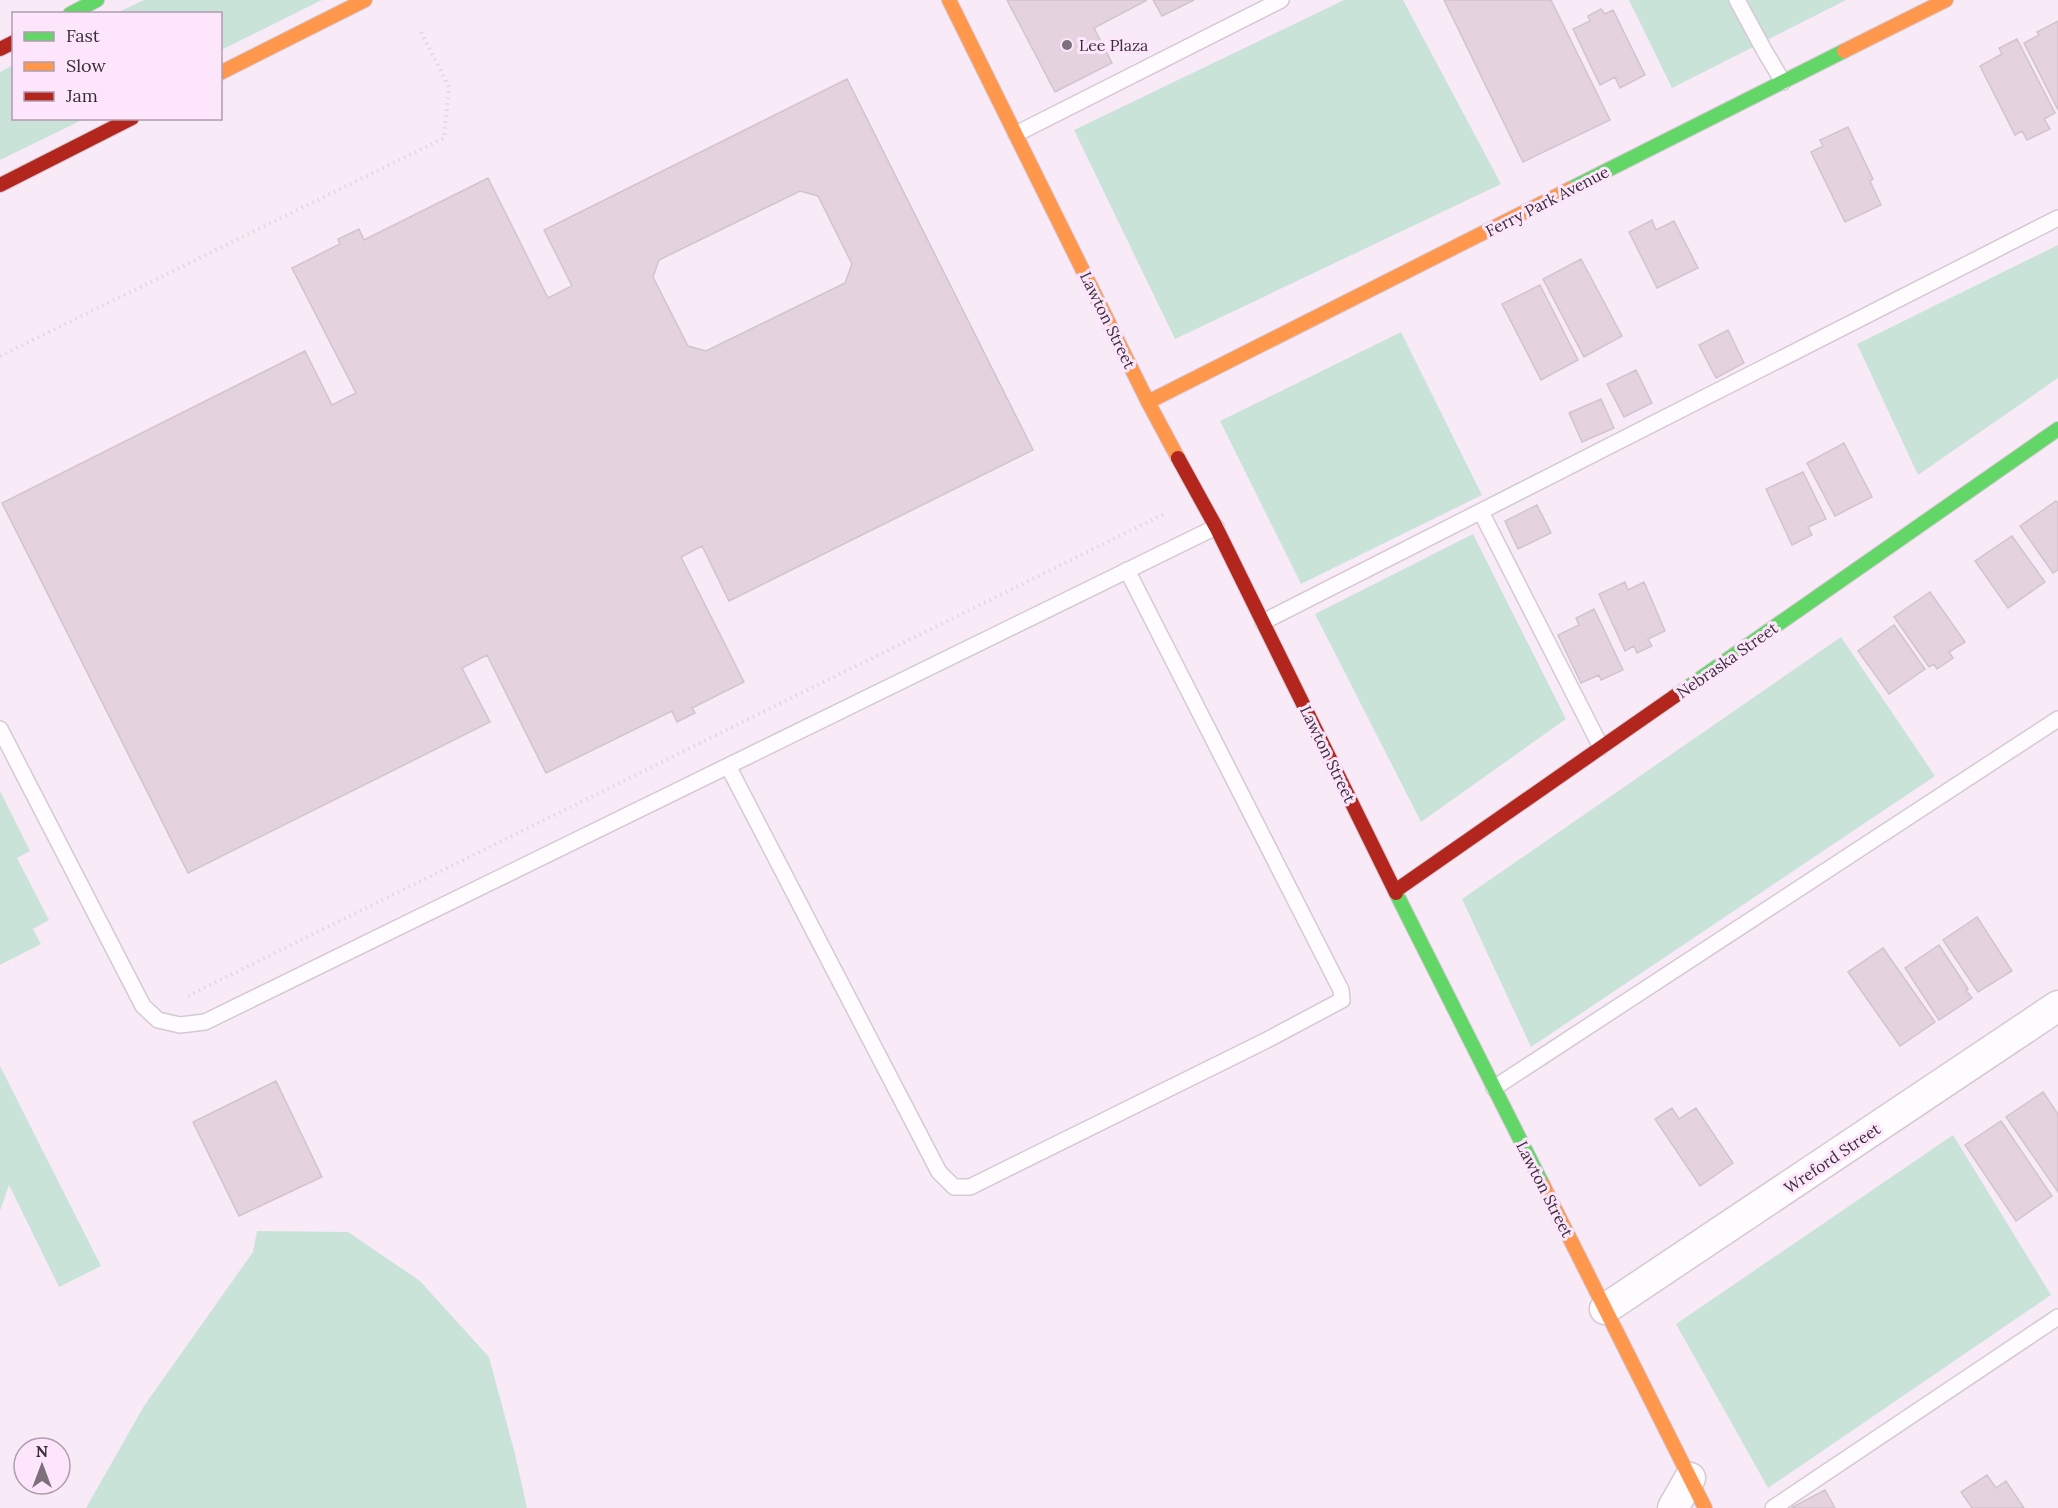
<svg xmlns="http://www.w3.org/2000/svg" width="2058" height="1508" font-family="Lora,serif">
	<rect width="100%" height="100%" fill="#f8ebf7"/>
	<path fill="#c9e3d8" d="M144 0H322L221 50 220 14 117 13Z
		M1344 0H1403L1501 184 1175 339 1074 130Z
		M1629 0H1846L1672 88Z
		M13 65 14 118 84 119 0 160V72Z
		M2058 245V378L1918 475 1857 344Z
		M1401 332 1482 495 1301 584 1220 421Z
		M1473 534 1566 719 1421 822 1315 614Z
		M1841 637 1935 776 1531 1047 1462 899Z
		M0 791 30 851 17 858 49 920 33 929 41 944 0 965Z
		M0 1066 101 1266 59 1287 9 1185 0 1211Z
		M1953 1135 2051 1295 1768 1488 1676 1324Z
		M257 1231 348 1232 420 1281 489 1357 515 1454 527 1508H86L144 1406 253 1252Z"/>
	<path fill="#e5d2df" stroke="#d0c4cd" stroke-width="1.5" fill-rule="evenodd" d="M1007 0H1147L1094 28 1112 63 1055 92Z
		M1153 0H1194L1162 16Z
		M1444 0H1551L1610 120 1523 162Z
		M1601 9 1605 14 1613 10 1645 75 1620 88 1615 77 1600 85 1573 29 1590 21 1588 16Z
		M2058 21V110L2024 43 2039 35 2037 32Z
		M2017 39 2055 113 2044 119 2050 129 2027 140 2022 131 2015 135 1980 66 2002 54 1999 48Z
		M847 79 1033 450 729 601 702 546 681 557 744 682 692 708 695 713 677 722 672 711 546 773 487 655 462 668 490 722 188 873 2 503 305 351 332 405 356 393 292 268 340 244 338 239 359 229 364 240 488 178 548 298 572 286 544 230ZM800 191 818 196 852 264 845 283 706 351 688 346 653 277 659 260Z
		M1848 127 1873 179 1870 181 1881 205 1845 222 1811 152 1823 146 1820 140Z
		M1652 220 1656 230 1674 221 1698 268 1657 288 1629 232Z
		M1581 259 1622 336 1584 357 1543 279Z
		M1540 285 1578 360 1541 380 1502 304Z
		M1728 330 1744 363 1716 378 1699 345Z
		M1636 370 1652 403 1624 417 1607 384Z
		M1601 399 1614 428 1582 442 1569 413Z
		M1844 443 1872 497 1835 516 1807 463Z
		M1803 472 1826 519 1808 527 1812 535 1792 545 1766 489Z
		M2056 501 2058 503V570L2053 573 2020 526Z
		M1537 505 1551 533 1518 549 1505 521Z
		M2012 536 2045 582 2008 608 1975 561Z
		M1625 582 1628 590 1644 582 1665 631 1648 639 1652 646 1637 653 1634 646 1625 651 1599 594Z
		M1930 592 1965 642 1949 652 1953 658 1937 669 1934 664 1929 667 1894 617Z
		M1594 609 1623 670 1601 680 1599 675 1581 683 1558 635 1579 625 1576 618Z
		M1894 625 1925 669 1889 694 1858 651Z
		M1977 917 2012 971 1978 992 1943 940Z
		M1939 945 1968 989 1966 990 1972 998 1939 1020 1905 968Z
		M1883 948 1935 1022 1900 1046 1848 972Z
		M276 1081 322 1177 239 1216 193 1122Z
		M2043 1092 2058 1114V1192L2006 1117Z
		M1672 1108 1679 1119 1696 1108 1733 1163 1700 1186 1655 1119Z
		M2001 1121 2052 1196 2016 1221 1965 1145Z
		M1987 1475 1996 1488 2006 1481 2024 1508H1972L1961 1492Z
		M1825 1490 1835 1508H1791Z"/>
	<g fill="none" stroke-linecap="round" stroke-linejoin="round">
		<defs>
			<path id="lane" d="M1737 0 1764 50 1783 82
				M1016 134 1281 0
				M1481 512 1601 747
				M1263 622 2058 218
				M0 729 143 1006 158 1020 180 1025 205 1022 1216 527
				M728 766 939 1172 954 1187H970L1267 1040 1342 1000 1341 990 1127 570
				M1494 1088 2058 719
				M1773 1508 2058 1317"/>
			<path id="street" d="M1605 1309 2058 1006
				M1673 1508 1690 1478"/>
			<path id="fast" d="M70 14 97 0
				M1570 189 1844 51
				M1675 696 2058 429
				M1396 893 1543 1185"/>
			<path id="slow" d="M949 0 1148 402 1178 458
				M1844 51 1946 0
				M220 73 365 0
				M1148 402 1570 189
				M1543 1185 1705 1508"/>
			<path id="jam" d="M0 49 14 42
				M0 185 132 118
				M1178 458 1216 527 1396 893
				M1395 891 1675 696"/>
		</defs>
		<use href="#lane" stroke="#d5c9d4" stroke-width="18"/>
		<use href="#street" stroke="#d5c9d4" stroke-width="33"/>
		<use href="#fast" stroke="#d5c9d4" stroke-width="16"/>
		<use href="#slow" stroke="#d5c9d4" stroke-width="16"/>
		<use href="#jam" stroke="#d5c9d4" stroke-width="16"/>
		<path stroke="#ded9de" stroke-width="4" stroke-dasharray="1.5 4.5" stroke-linecap="butt" d="M0 356 444 138 449 87 419 28
			M188 996 1164 514"/>
		<use href="#lane" stroke="#fefcfe" stroke-width="15"/>
		<use href="#street" stroke="#fefcfe" stroke-width="30"/>
		<use href="#fast" stroke="#63d668" stroke-width="14"/>
		<use href="#slow" stroke="#ff974d" stroke-width="14"/>
		<use href="#jam" stroke="#b3261e" stroke-width="14"/>
	</g>
	<circle fill="#7c707c" stroke="#fde6fc" stroke-width="2" cx="1067" cy="45" r="6"/>
	<g text-anchor="middle" stroke-width="6" stroke-linejoin="round" paint-order="stroke">
		<g font-size="16" fill="#392e39" stroke="#fde6fc" text-anchor="start">
			<text x="1079" y="51">Lee Plaza</text>
		</g>
		<g font-size="16" fill="#392e39" stroke="#fde6fc">
			<text transform="translate(1547 201) rotate(-27)" y="6">Ferry Park Avenue</text>
			<text transform="translate(1108 320) rotate(64)" y="6">Lawton Street</text>
			<text transform="translate(1727 660) rotate(-35)" y="6">Nebraska Street</text>
			<text transform="translate(1328 754) rotate(64)" y="6">Lawton Street</text>
			<text transform="translate(1832 1158) rotate(-34)" y="6">Wreford Street</text>
			<text transform="translate(1545 1189) rotate(63)" y="6">Lawton Street</text>
		</g>
	</g>
	<rect x="12" y="12" width="210" height="108" fill="#fde6fc" stroke="#af9cae" stroke-width="1.5"/>
	<rect x="24" y="32" width="30" height="9" fill="#63d668" stroke="#af9cae" stroke-width="1.5"/>
	<text x="66" y="42" font-size="18" fill="#392e39">Fast</text>
	<rect x="24" y="62" width="30" height="9" fill="#ff974d" stroke="#af9cae" stroke-width="1.5"/>
	<text x="66" y="72" font-size="18" fill="#392e39">Slow</text>
	<rect x="24" y="92" width="30" height="9" fill="#b3261e" stroke="#af9cae" stroke-width="1.5"/>
	<text x="66" y="102" font-size="18" fill="#392e39">Jam</text>
	<g transform="translate(42 1466)"><circle r="28" fill="#fde6fc" stroke="#af9cae" stroke-width="1.5"/>
	<path d="M0-4.5L10 22L0 15L-10 22Z" fill="#7c707c"/>
	<text y="-9" font-size="16" font-weight="bold" text-anchor="middle" fill="#392e39">N</text>
	</g>
</svg>
